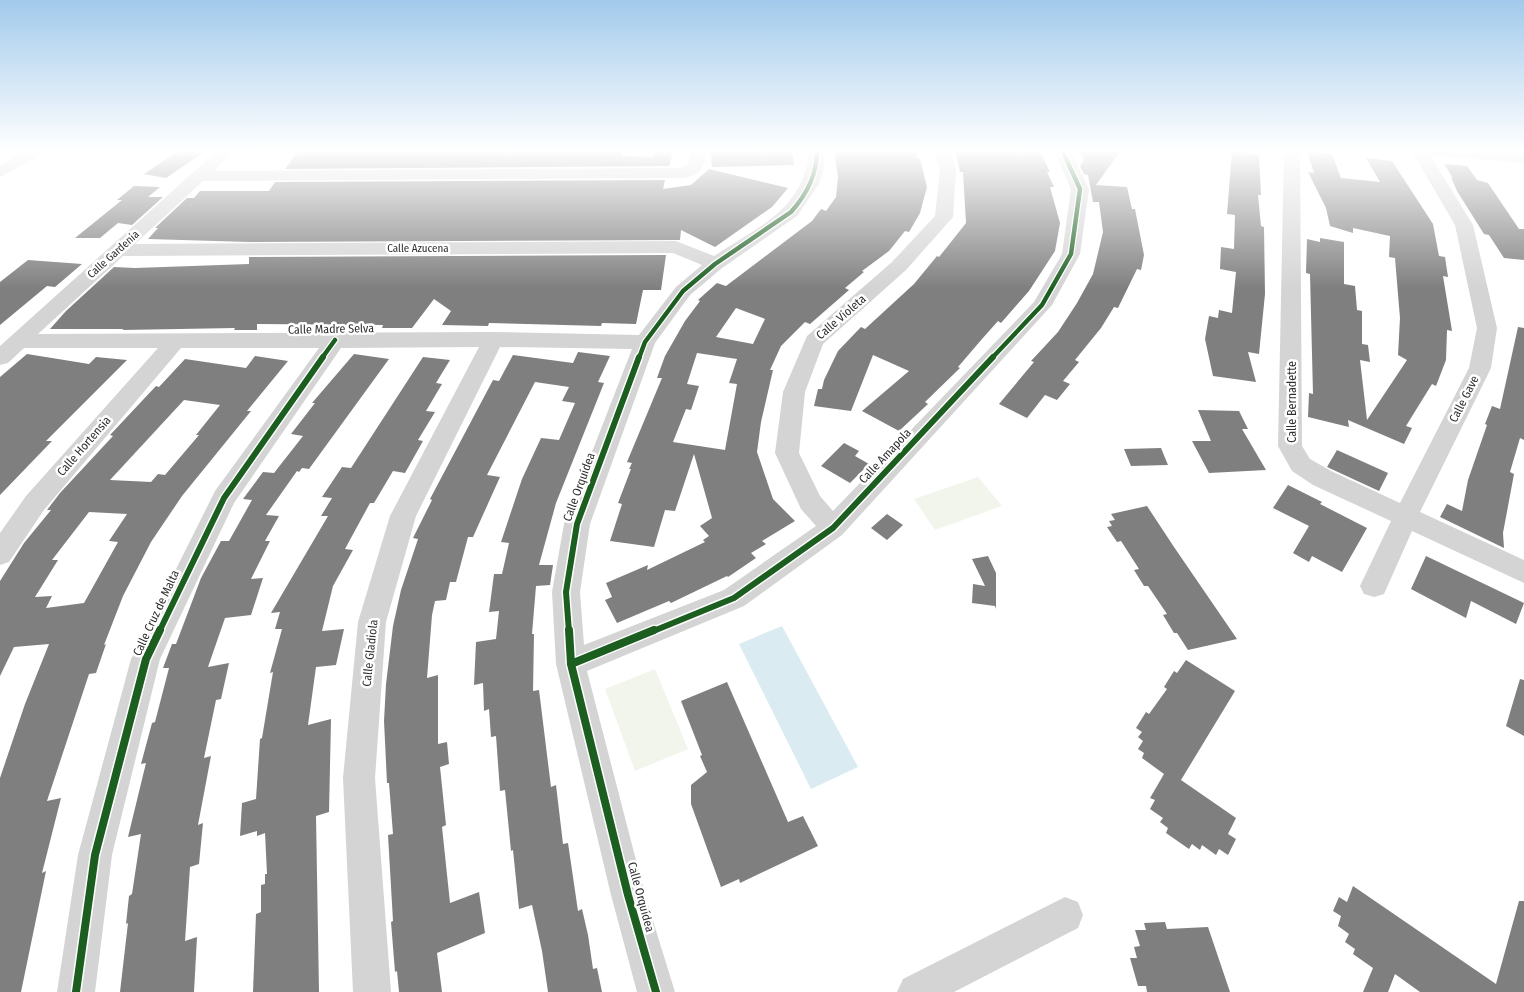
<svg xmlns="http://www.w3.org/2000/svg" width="1524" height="992" font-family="'Fira Sans Condensed',sans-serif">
	<rect width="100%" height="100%" fill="#fff"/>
	<path fill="#f2f5ec" d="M978 477 1002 506 935 530 914 499Z
		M655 669 688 749 635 771 605 689Z"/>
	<path fill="#daebf1" d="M782 626 858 767 811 789 739 644Z"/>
	<path fill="#7f7f7f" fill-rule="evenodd" d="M180 150H207L166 178 144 174Z
		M299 150H623L621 156 654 157 656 150H674L669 166 285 169Z
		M734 150H792L794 165 712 167 710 151Z
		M834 150H915L918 159H920L927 187 920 213 909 232 905 231 889 251 862 271 864 272 845 288 849 290 810 324 805 322 781 346 770 370H773L761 422 757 452 773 499 795 521 762 541 766 544 751 553 756 558 728 577 727 576 671 603 669 601 617 623 605 600 612 597 606 583 648 565 647 570 705 542 703 540 709 536 700 526 712 518 694 454 675 511 665 510 654 547 610 541 622 504 618 503 631 469H629L632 463 627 462 662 378H657L665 356 685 321 700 301 698 300 717 283 726 286 812 221 821 209 826 211 836 197 838 177ZM736 308 765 319 753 344 716 337ZM697 353 737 359 729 383 737 384 725 450 673 442 686 409 691 410 699 386 687 384Z
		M955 150H1039L1050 172H1047L1054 187H1050L1060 223 1055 251 1029 291 1001 323 998 321 982 339 958 367 960 368 925 402 928 404 899 431 862 411 909 371 873 355 851 411 814 406 818 389H822L824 380 838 351 861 327 865 329 914 284 937 256 939 257 947 247 966 223 963 172H960Z
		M1079 150H1121L1096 185 1127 187 1132 209H1135L1144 255 1141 270 1137 269 1118 308 1114 307 1101 328 1075 360 1079 362 1063 381 1070 384 1057 400 1045 395 1027 418 999 404 1034 362 1031 361 1058 332 1077 303 1093 274 1103 232 1099 202H1093L1088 175 1084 174 1080 166 1084 160Z
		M1232 151 1259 155 1261 195H1258L1261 226 1264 227 1265 294 1259 354 1248 352 1256 382 1213 376 1205 339 1209 316 1218 318 1219 310 1232 313 1236 272 1220 269 1221 247 1234 249 1235 215 1227 214Z
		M1307 152 1332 154 1341 178 1380 182 1366 158 1392 161 1433 224 1439 256 1445 257 1448 277 1443 276 1452 331 1447 330 1446 360 1436 386 1432 384 1406 426 1412 428 1404 444 1348 420 1349 427 1308 417 1309 393 1313 394 1310 274 1306 273 1307 239 1320 242V238L1344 242V284L1355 286 1357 310 1362 311V344L1368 345 1370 362 1360 360 1367 420 1407 360 1398 355 1400 318 1395 258 1389 257 1390 236 1353 228V233L1330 226 1326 208 1308 172 1314 173Z
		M1444 164 1467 166 1477 180 1488 183 1519 229H1524V260L1504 258 1489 235 1484 234 1457 191 1451 177 1453 178Z
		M709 169 788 188 772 207 715 247 681 230 680 240 249 242 148 239 158 228H155L187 198H194L200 191H269L275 182 665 180 663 189 691 185Z
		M134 186 160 187 148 197H163L132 225 118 223 100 238H75L122 200H117Z
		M666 255 661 290H643L636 324 602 323 601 326 489 323 488 326 442 325 451 311 434 299 412 328H382L383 325 257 324V330H234L235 328 122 330 124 329H50L66 311 114 267 135 268 249 264V257Z
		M28 260 82 264 55 287 47 286 0 325V282Z
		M1518 327 1524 328V440L1520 438 1510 472 1514 474 1503 533 1504 548 1440 517 1447 504 1462 511 1468 480 1487 425 1485 424 1492 406 1500 409Z
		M578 352 610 356 598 382 604 383 556 503 539 565H553L550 585 536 586 532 634H534L533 691 539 690 551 787 556 785 563 844 568 843 578 911 582 909 588 935 593 969 597 968 602 992H548L542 951 532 905 519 909 513 850 511 851 505 790 500 791 496 736 491 737 489 709 484 711 483 683 474 685 476 642 496 639 499 611 489 612 494 574H502L509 543 501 542 522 479 541 438 559 440 575 403 562 401 569 387 535 382 487 475 500 477 473 537H468L456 582H450L446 600 435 601 432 615 427 678 438 675V744L447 742 449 764 440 767 446 825 442 827 450 903 479 892 485 933 437 953 442 992H399L397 971 395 972 391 922 393 921 388 835 393 834 389 783H387L384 721 386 684 393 626 401 590 418 539 413 538 432 500 430 499 493 380 499 381 513 355 573 363Z
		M27 354 89 364 96 357 127 360 46 441H52L0 495V377Z
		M354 354 389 359 309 469 302 468 299 472 297 471 266 515 279 516 265 541H270L251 579 263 578 251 615 225 618 208 667 229 663 221 699 216 700 204 758 211 756 198 825 203 823 199 864 190 867 185 941 197 937 194 992H120L128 923 126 924 129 896 132 894 141 834 128 837 146 763 141 764 152 723 155 722 169 668H163L172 644H176L201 578 221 541H229L252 500 243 499 263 472 274 473 303 436 291 434 315 403H312Z
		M255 356 288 361 247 411H251L182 496 151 542 123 596 104 645 106 644 96 673 89 674 47 801 61 798 42 873 46 871 21 992H0V778L25 704 49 644 14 647 0 676V581L24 543 51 510H47L60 493 113 436 110 435 156 386 159 387 185 359 246 368ZM184 400 220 405 196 435H199L165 475 158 474 151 482 110 480ZM89 512 127 514 109 541 118 542 84 603 46 608 52 596 35 597 58 560H52Z
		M423 357 450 360 436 383 442 384 426 411 435 412 418 440 423 441 405 473 393 471 374 503H370L345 549 353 550 333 586 322 631 344 629 336 665 316 667 308 725 331 719 329 812 316 816 319 992H253L256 914 261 912V885L265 884V874H267L265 833 257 836V831L240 836 242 803 256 799 260 739 262 738 273 672 270 673 282 629H275L280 612 271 613 328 516H321L332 498 322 497 342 467 351 468Z
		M1198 410 1239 411 1248 429H1242L1266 470 1209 473 1192 441H1211Z
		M844 443 859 451 855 456 869 464 850 483 821 466Z
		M1161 448 1168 465 1131 466 1124 449Z
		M1337 450 1388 473 1379 491 1327 467Z
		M1288 485 1322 502 1320 504 1367 528 1342 572 1312 556 1309 562 1293 553 1309 526 1273 508Z
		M1147 506 1174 547 1237 639 1188 650 1177 633H1174L1163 615 1167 614 1148 586H1144L1134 570 1139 569 1121 541 1117 542 1107 527 1112 526 1109 521 1115 520 1111 514Z
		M887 514 903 525 887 540 871 528Z
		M988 556 996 573V609L995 606 972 603 973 584 985 586 972 559Z
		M1426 556 1524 603 1516 624 1471 601 1466 618 1411 589Z
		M1186 660 1235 691 1181 780 1236 818 1228 834 1236 839 1228 855 1219 849 1216 855 1202 845 1200 850 1192 844 1189 849 1166 833 1168 828 1160 822 1163 818 1150 809 1155 800 1150 798 1164 774 1142 758 1144 753 1138 749 1143 741 1138 737 1142 732 1136 728 1146 712 1149 714 1167 689 1164 687 1174 671 1177 673Z
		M1520 679 1524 680V736L1506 726Z
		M727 682 788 822 803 816 818 846 740 883 739 879 721 887 691 804V785L707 772 700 756 702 755 681 701Z
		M1353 886 1496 984 1519 901H1524V992H1420L1395 974 1388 992H1363L1373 968 1353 954 1355 949 1345 942 1349 934 1338 926 1341 916 1333 911 1339 897 1347 902Z
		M1165 922 1167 929 1208 927 1230 992H1147L1146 986H1138L1130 958H1137L1134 947 1140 946 1135 930H1146L1144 923Z"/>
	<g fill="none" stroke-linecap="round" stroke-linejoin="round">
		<path fill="#d4d4d4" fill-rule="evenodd" d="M28 150H48L46 153 0 177V165Z
			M218 150H235L214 171 680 168 689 163 690 150H706C705 167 702 174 684 178L203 181 135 244 676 241 714 256C758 227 805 209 809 150H825L824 167 819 184 797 216 722 268 690 295 655 343 590 524 580 592 584 645 724 590 816 526 801 509 775 453 783 392 807 336 892 262 935 216 940 170 934 150H950L956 170 953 217 906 270 823 344 805 392 799 453 820 496 833 511 1034 302 1062 254 1071 189 1054 150H1070L1089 189 1080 254 1052 305 842 535 744 606 587 671 645 895 675 992H637L611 895 556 664 552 592 564 524 632 349 500 347 416 516 386 622 375 778 391 992H353L343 778 358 622 390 516 479 347 341 348 234 503 160 659 112 855 95 992H57L78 855 131 659 215 491 319 348H181L44 510 9 562 0 565V533L26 496 158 348H24L8 363 0 365V346ZM673 253 702 265 676 287 639 335 494 332 38 334 123 256Z
			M1284 150H1300L1302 446 1310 459 1331 471 1400 503 1469 368 1477 328 1455 225 1411 150H1485L1524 153V163L1430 155 1473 225 1497 328 1491 368 1420 512 1524 560V583L1412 531 1384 594 1374 597 1364 594 1360 586 1391 521 1313 485 1292 471 1278 446Z
			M1065 897 1078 902 1083 915 1078 928 954 992H897L903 979Z"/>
		<defs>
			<path id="cycleway-far2" d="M322 358 335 340
				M639 358 645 342 683 291 715 264 791 212C807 194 817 175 817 150
				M992 358 1042 305 1071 254 1080 189 1062 150"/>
			<path id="cycleway-far1" d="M159 632 224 498 323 357
				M569 632 566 592 577 524 639 357
				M651 632 734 598 833 528 993 357"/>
			<path id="cycleway" d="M569 630 571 664 628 895 656 992
				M571 664 654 630
				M76 992 95 855 146 659 160 630"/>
		</defs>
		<use href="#cycleway-far2" stroke="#fff" stroke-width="7"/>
		<use href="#cycleway-far1" stroke="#fff" stroke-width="9"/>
		<use href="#cycleway" stroke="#fff" stroke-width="11"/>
		<use href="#cycleway-far2" stroke="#1b5e20" stroke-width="4.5"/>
		<use href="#cycleway-far1" stroke="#1b5e20" stroke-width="6"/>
		<use href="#cycleway" stroke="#1b5e20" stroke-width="8"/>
	</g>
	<linearGradient id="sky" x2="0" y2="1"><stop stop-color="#a2caec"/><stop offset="0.52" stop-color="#fff"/><stop offset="1" stop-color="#fff" stop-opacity="0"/></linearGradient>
	<rect width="1524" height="289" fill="url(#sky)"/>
	<g text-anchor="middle" stroke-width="5" stroke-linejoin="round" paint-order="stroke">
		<g font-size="11" fill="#2f2f2f" stroke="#fff">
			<text x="418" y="252">Calle Azucena</text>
			<text transform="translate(113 254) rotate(-42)" y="4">Calle Gardenia</text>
		</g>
		<g font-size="12" fill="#2f2f2f" stroke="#fff">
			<text transform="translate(841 317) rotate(-41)" y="4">Calle Violeta</text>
			<text transform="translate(331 329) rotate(-1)" y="4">Calle Madre Selva</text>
			<text transform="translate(1464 399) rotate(-63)" y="4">Calle Gave</text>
			<text transform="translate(1292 402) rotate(-90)" y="4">Calle Bernadette</text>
			<text transform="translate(84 446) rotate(-49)" y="4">Calle Hortensia</text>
			<text transform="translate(885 456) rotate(-47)" y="4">Calle Amapola</text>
			<text transform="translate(579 487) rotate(-70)" y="4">Calle Orquídea</text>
			<text transform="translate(156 613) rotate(-65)" y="4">Calle Cruz de Malta</text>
			<text transform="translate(370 653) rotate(-84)" y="4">Calle Gladiola</text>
			<text transform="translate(641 897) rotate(75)" y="4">Calle Orquídea</text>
		</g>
	</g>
</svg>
